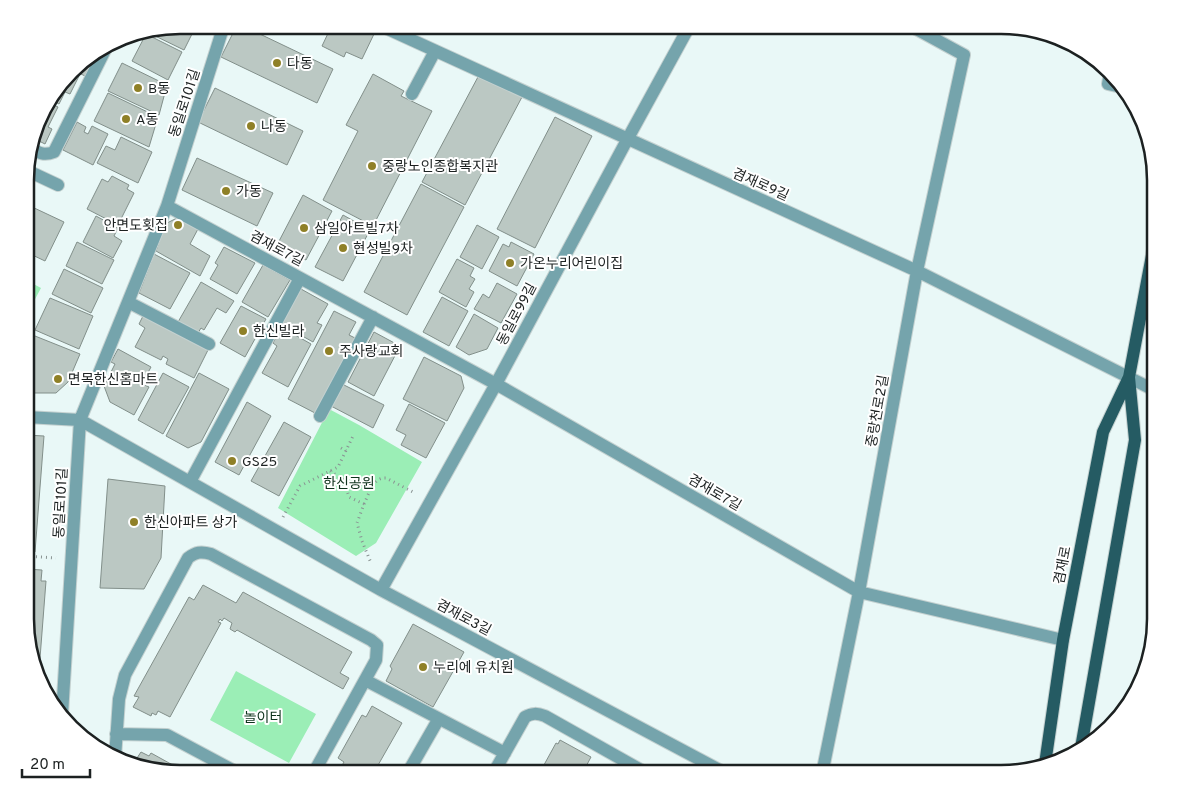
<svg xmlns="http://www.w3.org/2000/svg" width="1181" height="799" font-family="Overpass,'Noto Sans KR',sans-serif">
	<rect width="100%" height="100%" fill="#e9f8f7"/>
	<path fill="#9beeb6" d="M26 280 41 288 26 316Z
		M329 409 359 425 422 462 376 543 356 556 278 508Z
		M236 671 316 714 289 763 210 720Z"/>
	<path fill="#bbc8c3" stroke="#828f8a" d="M180 25H193L191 29 194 30 184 50 147 32Z
		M237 25H241L333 69 317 103 221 57Z
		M288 25H300L298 30Z
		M332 25H357L374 34 362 59 346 52 344 57 322 46Z
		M146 34 182 52 168 80 132 61Z
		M97 52 85 76 73 70 78 64Z
		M122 63 167 85 159 115 108 91Z
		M71 72 79 76 70 94 65 92 59 104 50 99Z
		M373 74 404 91 401 96 432 111 373 226 323 200 358 131 346 125Z
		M479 75 522 97 465 205 422 182Z
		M215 88 303 131 287 165 198 122Z
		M108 93 158 117 149 147 94 121Z
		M48 102 58 107 48 127 52 129 45 144 33 138 41 111Z
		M555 117 592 136 535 248 497 229Z
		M77 122 86 127 84 132 88 134 92 126 108 134 93 165 63 150Z
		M121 137 152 152 138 183 97 163 106 146 115 150Z
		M197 158 273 193 257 226 182 190Z
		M112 176 129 185 127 189 134 193 118 225 87 209 102 179 108 182Z
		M421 184 464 207 407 315 364 292Z
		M303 195 332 211 306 260 277 245Z
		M26 197 33 200 30 206 64 222 45 261 26 252Z
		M343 215 370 230 343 281 315 267Z
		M96 216 118 228 114 236 122 241 113 258 83 242Z
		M179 217 198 229 190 244 210 256 200 276 156 251 165 224Z
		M477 225 499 237 482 269 460 257Z
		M77 242 114 260 102 284 66 266Z
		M511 242 534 254 517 286 489 271 503 244 509 247Z
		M224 247 255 263 237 294 210 279 218 265 215 263Z
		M154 254 190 273 170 309 139 293Z
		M457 259 474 268 470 276 475 279 469 289 474 292 466 307 439 292Z
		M263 265 290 280 268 317 242 302Z
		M64 269 103 288 91 313 52 294Z
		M201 282 234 301 226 313 217 308 204 330 201 328 198 333 178 322Z
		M497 283 517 294 501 323 474 309 483 294 489 298Z
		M301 289 328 304 317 323 322 325 313 342 281 324Z
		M442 297 468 311 449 346 423 332Z
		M50 298 93 316 79 349 35 330Z
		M241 306 266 319 245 357 220 343Z
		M334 311 356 322 349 335 355 338 315 413 288 399Z
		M474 314 498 328 487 349 469 355 456 347Z
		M143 316 208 350 194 378 166 364 168 359 163 356 161 360 135 347 145 328 139 324Z
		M281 327 311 344 288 387 262 373 277 346 273 343Z
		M374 332 400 346 374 396 348 382Z
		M30 334 80 354 68 382 56 393H28V366L31 358 26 356V343Z
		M118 349 151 367 142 384 149 387 134 415 110 402 104 386 115 364 111 362Z
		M424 357 461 376 464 388 447 421 403 399Z
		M163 373 189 387 163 434 138 420Z
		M199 373 229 389 201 442 188 448 166 436Z
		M342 384 384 405 373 428 331 406Z
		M247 402 271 416 239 475 215 462Z
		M409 404 445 423 426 458 401 445 406 435 396 430Z
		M284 422 311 437 279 496 251 481Z
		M26 435 44 436 35 552 26 551Z
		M108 479 165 486 161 558 144 589 100 588Z
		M26 569 42 570 41 581H46L39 671H37L26 639Z
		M203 585 236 603 243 592 352 652 340 673 349 678 343 689 237 630 235 632 230 629 232 623 224 618 222 621 220 619 218 622 221 623 170 717 158 711 156 715 152 713 151 716 133 707 139 697 134 696 189 597 194 600Z
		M413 624 464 652 433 707 386 681 392 669 390 666Z
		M372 706 402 723 373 774H337L344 762 338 758 362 715 366 717Z
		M560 740 591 757 582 774H539L556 743 558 744Z
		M141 752 149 756 151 753 189 774H170L142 768 143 765 135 761Z"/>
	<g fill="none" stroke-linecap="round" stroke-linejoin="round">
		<defs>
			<path id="minor" d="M379 25 917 271 1156 391
				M1110 73 1108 84 1121 87
				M412 94 435 51
				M30 148C39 153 44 156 54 152L107 46
				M26 170 58 185
				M167 206 496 384 859 592 1063 640
				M128 302 209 344
				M320 416 373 317
				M26 417 80 420 381 590 727 774
				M190 482 300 278
				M381 590 496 384 627 140 690 25
				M365 680 505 753
				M62 715 80 420 167 206 224 25
				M116 734 167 735 240 774
				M115 758 119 699 125 675 188 558C196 552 201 551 211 554L371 640 377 645 376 660 313 774
				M407 774 438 720
				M493 774 525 717C532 713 537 713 545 716L648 774
				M822 774 859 592 917 271 964 55 909 25"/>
			<path id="major" d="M1081 748 1135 440 1129 377
				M1045 764 1063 640 1103 432 1129 377 1156 234"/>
		</defs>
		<use href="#minor" stroke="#c4d1d0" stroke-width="14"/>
		<use href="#major" stroke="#c4d1d0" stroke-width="14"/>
		<path stroke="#899392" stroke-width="3" stroke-dasharray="1 4" stroke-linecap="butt" d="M341 448 346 451
			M330 471 344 480 349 497 364 504 357 523 362 541 371 563
			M364 504C369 494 373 477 386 478L415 493
			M283 517 300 486 338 467 354 434
			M26 556 56 558"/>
		<use href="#minor" stroke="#75a4ac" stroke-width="12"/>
		<use href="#major" stroke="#255b63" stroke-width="12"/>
	</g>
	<g fill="#8f8027" stroke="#fff" stroke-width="2">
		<circle cx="277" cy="63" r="5"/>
		<circle cx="138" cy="88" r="5"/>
		<circle cx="126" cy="119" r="5"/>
		<circle cx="251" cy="126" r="5"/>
		<circle cx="372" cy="166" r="5"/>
		<circle cx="226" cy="191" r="5"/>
		<circle cx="178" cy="225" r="5"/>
		<circle cx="304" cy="228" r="5"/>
		<circle cx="343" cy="248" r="5"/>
		<circle cx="510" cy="263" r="5"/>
		<circle cx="243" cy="331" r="5"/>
		<circle cx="329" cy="351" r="5"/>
		<circle cx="58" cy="379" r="5"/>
		<circle cx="232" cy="461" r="5"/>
		<circle cx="134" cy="522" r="5"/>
		<circle cx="423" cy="667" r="5"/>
	</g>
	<g text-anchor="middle" stroke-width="4" stroke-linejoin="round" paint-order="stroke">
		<g font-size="14" fill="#1c2121" stroke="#fff" text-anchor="start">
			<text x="287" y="68">다동</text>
			<text x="148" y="93">B동</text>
			<text x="136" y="124">A동</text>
			<text x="261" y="131">나동</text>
			<text x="382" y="171">중랑노인종합복지관</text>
			<text x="236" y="196">가동</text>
			<text x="168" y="230" text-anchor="end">안면도횟집</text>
			<text x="314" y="233">삼일아트빌7차</text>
			<text x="353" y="253">현성빌9차</text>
			<text x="520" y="268">가온누리어린이집</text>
			<text x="253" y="336">한신빌라</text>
			<text x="339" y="356">주사랑교회</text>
			<text x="68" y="384">면목한신홈마트</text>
			<text x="242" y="466">GS25</text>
			<text x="144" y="527">한신아파트 상가</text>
			<text x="433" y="672">누리에 유치원</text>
		</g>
		<g font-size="14" fill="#1c2121" stroke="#fff">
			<text transform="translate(184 103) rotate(-72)" y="5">동일로101길</text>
			<text transform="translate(761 184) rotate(24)" y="5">겸재로9길</text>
			<text transform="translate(277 248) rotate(28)" y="5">겸재로7길</text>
			<text transform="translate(516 314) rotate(-62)" y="5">동일로99길</text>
			<text transform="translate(877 411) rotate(-80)" y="5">중랑천로2길</text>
			<text transform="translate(715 492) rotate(30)" y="5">겸재로7길</text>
			<text transform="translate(60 503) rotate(-87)" y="5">동일로101길</text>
			<text transform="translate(1062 565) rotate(-79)" y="5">겸재로</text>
			<text transform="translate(464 617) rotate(28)" y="5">겸재로3길</text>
		</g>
		<g font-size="14" fill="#0f331d" stroke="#fff">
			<text x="349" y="488">한신공원</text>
			<text x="263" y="722">놀이터</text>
		</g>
	</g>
	<path d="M0 0H1181V799H0ZM180 34H1001A146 146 0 0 1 1147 180V619A146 146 0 0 1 1001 765H180A146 146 0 0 1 34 619V180A146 146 0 0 1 180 34Z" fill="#fff" fill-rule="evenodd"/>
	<path fill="none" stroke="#1c2121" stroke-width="2.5" d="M180 34H1001A146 146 0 0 1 1147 180V619A146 146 0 0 1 1001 765H180A146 146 0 0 1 34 619V180A146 146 0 0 1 180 34Z"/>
	<path d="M22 769v8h68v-8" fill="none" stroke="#1c2121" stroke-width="2.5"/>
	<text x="30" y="769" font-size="15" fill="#1c2121" stroke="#ffffff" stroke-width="4" paint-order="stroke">20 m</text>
</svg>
